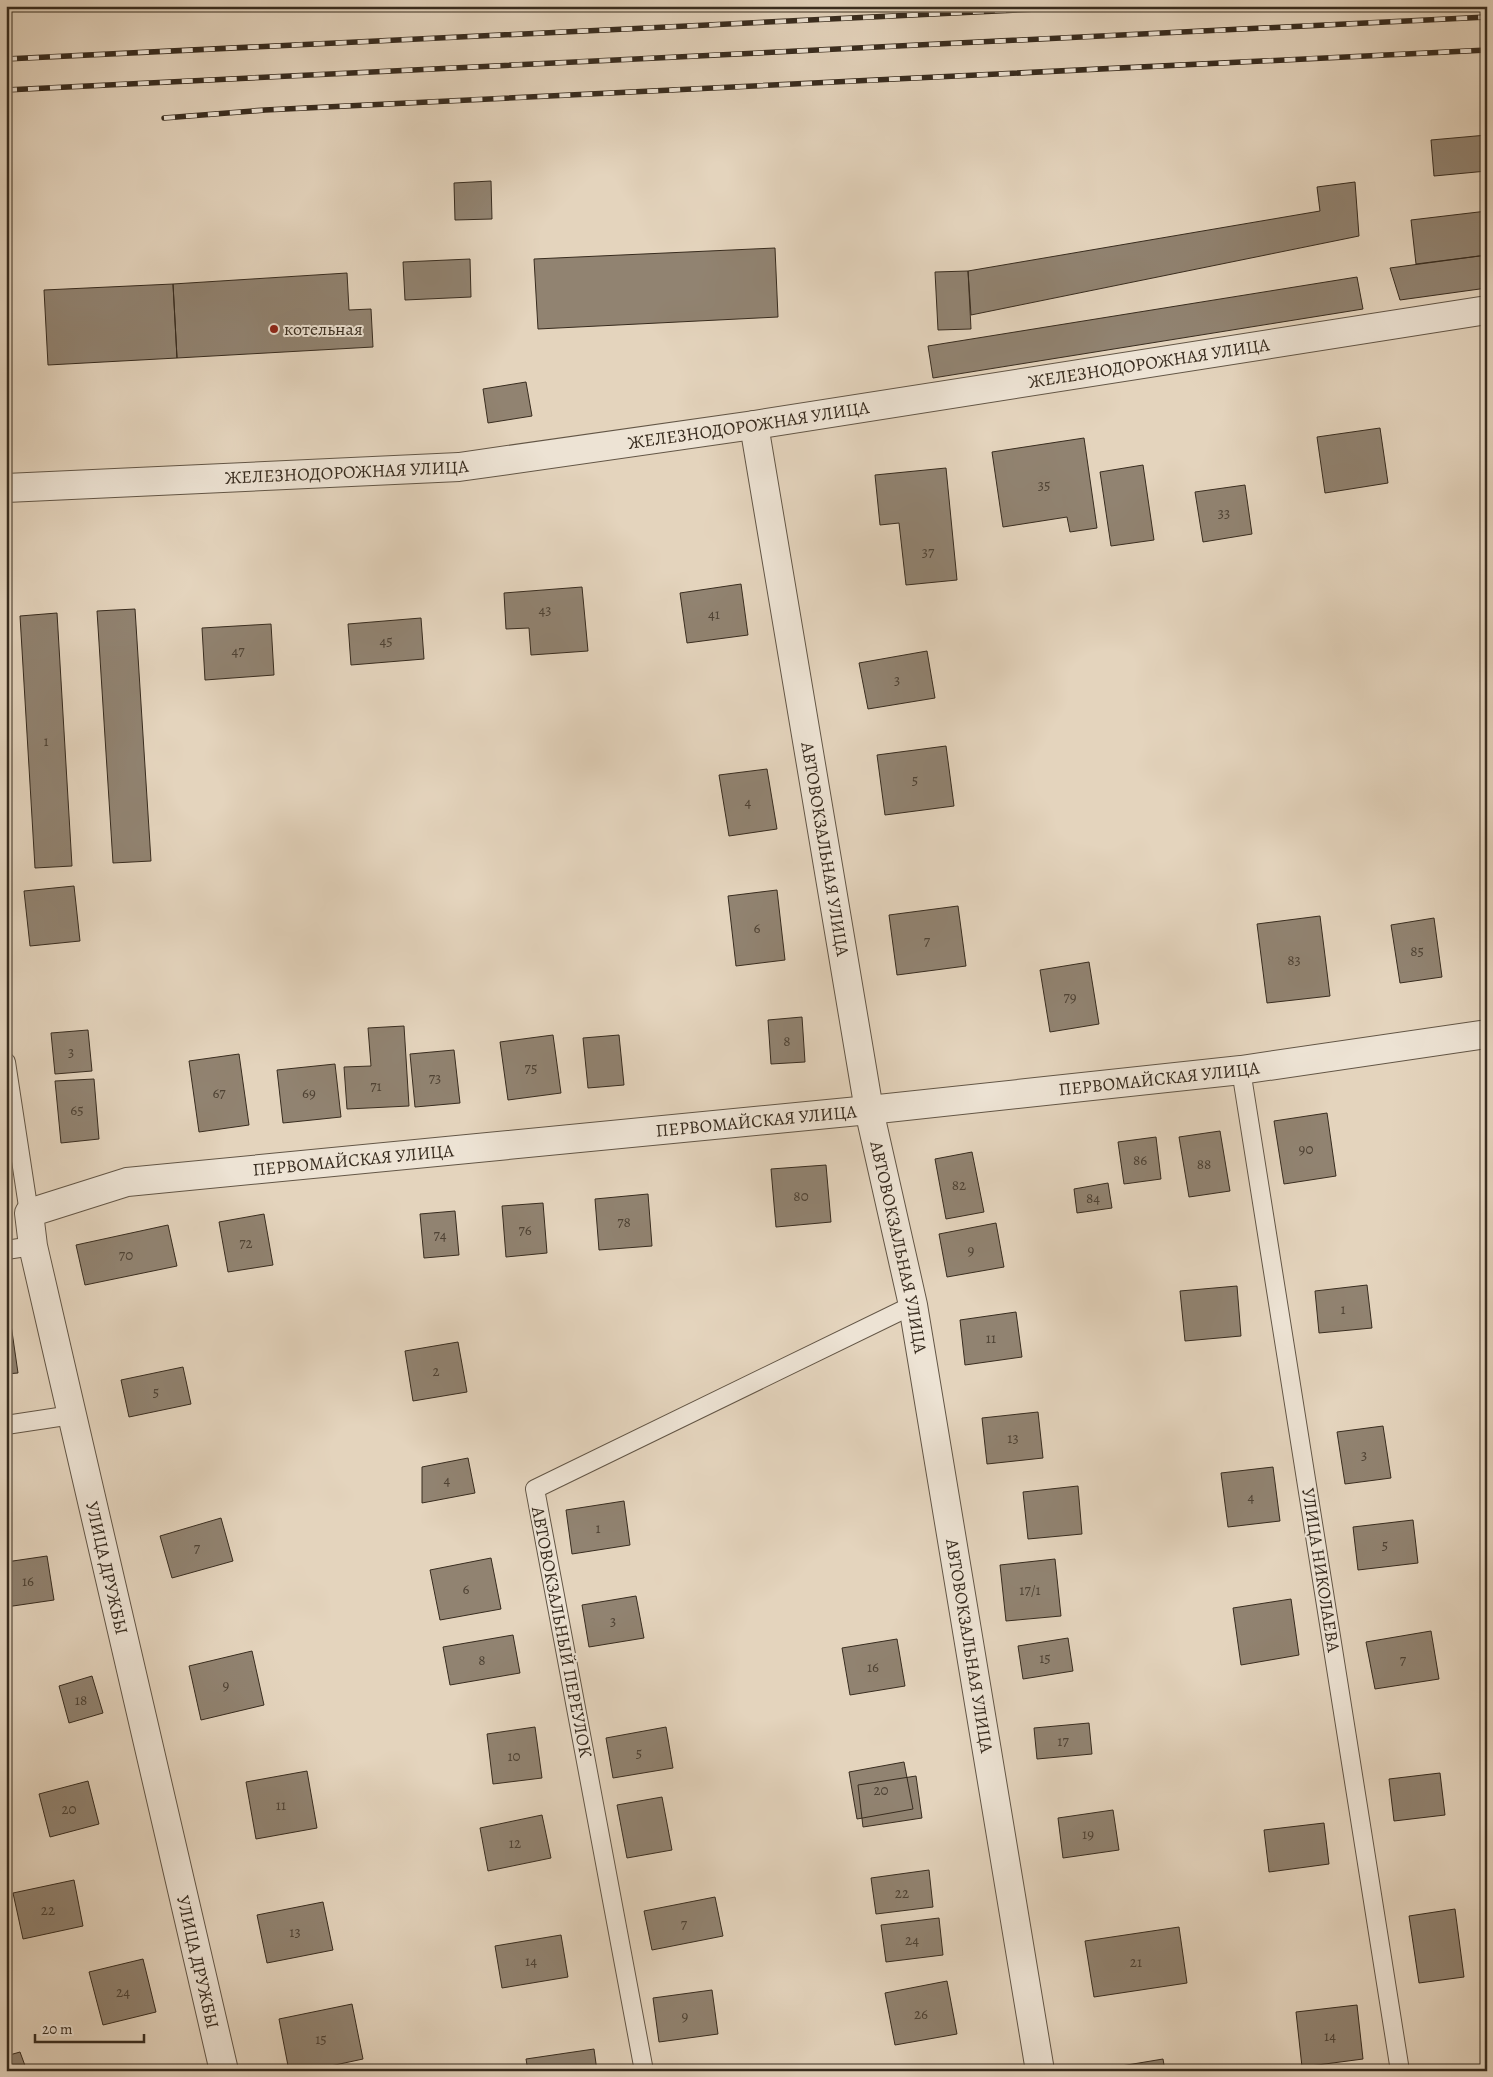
<svg xmlns="http://www.w3.org/2000/svg" width="1493" height="2077" font-family="Alegreya,serif">
	<rect width="100%" height="100%" fill="#e4d4bd"/>
	<filter id="stains"><feTurbulence type="fractalNoise" baseFrequency=".004" numOctaves="4"/><feColorMatrix values="0 0 0 0 .2 0 0 0 0 .09 0 0 0 0 .02 0 0 0 .5 -.17"/></filter>
	<radialGradient id="worn" r=".72"><stop offset=".6" stop-color="#630" stop-opacity="0"/><stop offset="1" stop-color="#630" stop-opacity=".3"/></radialGradient>
	<path fill="#918371" stroke="#382c1f" d="M1487 135V171L1434 176 1431 140Z
		M491 181 492 219 455 220 454 183Z
		M1355 182 1359 236 971 315 968 271 1320 211 1317 187Z
		M1487 211V255L1416 264 1411 220Z
		M775 248 778 317 538 329 534 259Z
		M1487 255V288L1400 300 1390 268Z
		M470 259 471 297 405 300 403 262Z
		M968 271 971 329 938 330 935 272Z
		M347 273 349 310 371 309 373 347 177 358 173 284Z
		M1357 277 1363 309 933 378 928 346Z
		M173 284 177 358 48 365 44 290Z
		M526 382 532 416 488 423 483 389Z
		M1380 428 1388 483 1325 493 1317 437Z
		M1084 438 1097 528 1070 532 1067 517 1003 527 992 452Z
		M1143 465 1154 540 1111 546 1100 472Z
		M946 468 957 580 906 585 899 523 880 525 875 475Z
		M1245 485 1252 534 1203 542 1195 492Z
		M741 584 748 635 687 643 680 593Z
		M582 587 588 651 531 655 529 628 506 629 504 593Z
		M135 609 151 861 113 863 97 611Z
		M57 613 72 866 35 868 20 616Z
		M421 618 424 659 351 665 348 624Z
		M271 624 274 675 205 680 202 628Z
		M927 651 935 698 868 709 859 663Z
		M946 746 954 806 885 815 877 755Z
		M767 769 777 829 729 836 719 775Z
		M74 886 80 941 30 946 24 891Z
		M777 890 785 960 736 966 728 896Z
		M958 906 966 966 897 975 889 915Z
		M1320 916 1330 996 1267 1003 1257 924Z
		M1434 918 1442 977 1400 983 1391 925Z
		M1089 962 1099 1024 1050 1032 1040 970Z
		M802 1017 805 1062 771 1064 768 1020Z
		M404 1026 409 1106 347 1109 344 1067 371 1066 368 1028Z
		M88 1030 92 1071 55 1074 51 1033Z
		M553 1035 561 1093 508 1100 500 1042Z
		M619 1035 624 1085 588 1088 583 1038Z
		M454 1050 460 1103 415 1107 410 1054Z
		M239 1054 249 1125 199 1132 189 1061Z
		M335 1064 341 1117 283 1123 277 1070Z
		M94 1079 99 1139 61 1143 55 1081Z
		M1327 1113 1336 1176 1284 1184 1274 1121Z
		M1220 1131 1230 1191 1189 1197 1179 1137Z
		M1156 1137 1161 1179 1124 1184 1118 1142Z
		M972 1152 984 1212 946 1219 935 1159Z
		M826 1165 831 1222 776 1227 771 1169Z
		M1108 1183 1112 1208 1077 1213 1074 1189Z
		M648 1194 652 1246 599 1250 595 1199Z
		M543 1203 547 1253 506 1257 502 1206Z
		M455 1211 459 1255 424 1258 420 1214Z
		M264 1214 273 1265 228 1272 219 1222Z
		M996 1223 1004 1267 947 1277 939 1234Z
		M168 1225 177 1266 85 1285 76 1245Z
		M1367 1285 1372 1328 1319 1333 1315 1291Z
		M1237 1286 1241 1336 1185 1341 1180 1291Z
		M6 1304H8L18 1373 6 1374Z
		M1016 1312 1022 1357 965 1365 960 1320Z
		M458 1342 467 1392 413 1401 405 1351Z
		M183 1367 191 1404 129 1417 121 1380Z
		M1038 1412 1043 1458 987 1464 982 1418Z
		M1383 1426 1391 1478 1345 1484 1337 1432Z
		M468 1458 475 1493 422 1503V1467Z
		M1273 1467 1280 1521 1228 1527 1221 1473Z
		M1078 1486 1082 1534 1028 1539 1023 1492Z
		M624 1501 630 1545 572 1554 566 1510Z
		M221 1518 233 1561 172 1578 160 1536Z
		M1413 1520 1418 1563 1358 1570 1353 1527Z
		M47 1556 54 1600 6 1607V1562Z
		M491 1558 501 1609 440 1620 430 1570Z
		M1055 1559 1061 1616 1006 1621 1000 1565Z
		M636 1596 644 1638 589 1647 582 1605Z
		M1291 1599 1299 1655 1241 1665 1233 1608Z
		M1431 1631 1439 1679 1375 1689 1366 1642Z
		M513 1635 520 1673 450 1685 443 1647Z
		M1068 1638 1073 1671 1023 1679 1018 1646Z
		M897 1639 905 1686 850 1695 842 1648Z
		M252 1651 264 1705 201 1720 189 1666Z
		M92 1676 103 1713 69 1723 59 1686Z
		M1089 1723 1092 1754 1037 1759 1034 1728Z
		M535 1727 542 1778 493 1784 487 1734Z
		M666 1727 673 1768 613 1778 606 1738Z
		M904 1762 913 1809 857 1819 849 1772Z
		M307 1771 317 1828 256 1839 246 1782Z
		M1440 1773 1445 1815 1394 1821 1389 1779Z
		M916 1776 922 1818 863 1827 858 1785Z
		M88 1781 99 1824 50 1837 39 1794Z
		M662 1797 672 1850 627 1858 617 1805Z
		M1113 1810 1119 1850 1063 1858 1058 1818Z
		M542 1815 551 1858 488 1871 480 1828Z
		M1324 1823 1329 1864 1269 1872 1264 1830Z
		M929 1870 933 1907 876 1914 871 1878Z
		M74 1880 83 1926 23 1939 13 1893Z
		M715 1897 723 1936 652 1950 644 1911Z
		M323 1902 333 1950 267 1963 257 1915Z
		M1455 1909 1464 1977 1419 1983 1409 1916Z
		M939 1918 943 1955 886 1962 881 1925Z
		M1179 1927 1187 1983 1094 1997 1085 1941Z
		M561 1935 568 1977 502 1988 495 1946Z
		M143 1959 156 2012 103 2025 89 1972Z
		M947 1981 957 2034 895 2045 885 1993Z
		M712 1990 718 2034 659 2042 653 1998Z
		M352 2004 363 2059 307 2071H289L279 2019Z
		M1357 2005 1363 2059 1302 2067 1296 2012Z
		M594 2049 597 2071H528L526 2059Z
		M20 2052 27 2071H6V2056Z
		M1163 2059 1165 2071H1097V2070Z"/>
	<g fill="none" stroke-linecap="round" stroke-linejoin="round">
		<defs>
			<path id="lane" d="M6 1062 29 1213
				M1241 1070 1400 2071
				M6 1250 33 1246
				M6 1425 72 1415
				M644 2071 535 1489 913 1305"/>
			<g id="street">
				<path id="s1" d="M754 425 869 1110 913 1305 1040 2071"/>
				<path id="s2" d="M6 488 459 467 754 425 1487 310"/>
				<path id="s3" d="M224 2071 72 1415 33 1246 29 1213 127 1182 869 1110 1241 1070 1487 1034"/>
			</g>
		</defs>
		<use href="#lane" stroke="#635646" stroke-width="20"/>
		<use href="#street" stroke="#635646" stroke-width="30"/>
		<use href="#lane" stroke="#ede3d4" stroke-width="18"/>
		<use href="#street" stroke="#ede3d4" stroke-width="28"/>
		<defs>
			<path id="rail" d="M6 59 1099 6
				M6 90 1487 17
				M164 118 265 110 1487 50"/>
		</defs>
		<use href="#rail" stroke="#382c1f" stroke-width="5.5"/>
		<use href="#rail" stroke="#ede3d4" stroke-width="4" stroke-dasharray="11" stroke-linecap="butt"/>
	</g>
	<circle fill="#8f2418" stroke="#ede3d4" stroke-width="2" cx="274" cy="329" r="5"/>
	<g text-anchor="middle" stroke-width="4" stroke-linejoin="round" paint-order="stroke">
		<g font-size="15" fill="#4e4234">
			<text x="1044" y="490">35</text>
			<text x="1224" y="518">33</text>
			<text x="928" y="557">37</text>
			<text x="545" y="615">43</text>
			<text x="714" y="619">41</text>
			<text x="386" y="646">45</text>
			<text x="238" y="656">47</text>
			<text x="897" y="685">3</text>
			<text x="46" y="746">1</text>
			<text x="915" y="785">5</text>
			<text x="748" y="807">4</text>
			<text x="757" y="933">6</text>
			<text x="927" y="946">7</text>
			<text x="1417" y="956">85</text>
			<text x="1294" y="965">83</text>
			<text x="1070" y="1002">79</text>
			<text x="787" y="1046">8</text>
			<text x="71" y="1057">3</text>
			<text x="531" y="1073">75</text>
			<text x="435" y="1083">73</text>
			<text x="376" y="1091">71</text>
			<text x="219" y="1098">67</text>
			<text x="309" y="1098">69</text>
			<text x="77" y="1115">65</text>
			<text x="1306" y="1154">90</text>
			<text x="1140" y="1165">86</text>
			<text x="1204" y="1169">88</text>
			<text x="959" y="1190">82</text>
			<text x="801" y="1201">80</text>
			<text x="1093" y="1203">84</text>
			<text x="624" y="1227">78</text>
			<text x="525" y="1235">76</text>
			<text x="440" y="1240">74</text>
			<text x="246" y="1248">72</text>
			<text x="971" y="1255">9</text>
			<text x="126" y="1260">70</text>
			<text x="1343" y="1314">1</text>
			<text x="991" y="1343">11</text>
			<text x="436" y="1376">2</text>
			<text x="156" y="1397">5</text>
			<text x="1013" y="1443">13</text>
			<text x="1364" y="1460">3</text>
			<text x="447" y="1485">4</text>
			<text x="1251" y="1502">4</text>
			<text x="598" y="1533">1</text>
			<text x="1385" y="1550">5</text>
			<text x="197" y="1553">7</text>
			<text x="28" y="1586">16</text>
			<text x="466" y="1594">6</text>
			<text x="1030" y="1595">17/1</text>
			<text x="613" y="1626">3</text>
			<text x="1045" y="1663">15</text>
			<text x="482" y="1665">8</text>
			<text x="1403" y="1665">7</text>
			<text x="873" y="1672">16</text>
			<text x="226" y="1690">9</text>
			<text x="81" y="1705">18</text>
			<text x="1063" y="1746">17</text>
			<text x="639" y="1758">5</text>
			<text x="514" y="1761">10</text>
			<text x="881" y="1795">20</text>
			<text x="281" y="1810">11</text>
			<text x="69" y="1814">20</text>
			<text x="1088" y="1839">19</text>
			<text x="515" y="1848">12</text>
			<text x="902" y="1898">22</text>
			<text x="48" y="1915">22</text>
			<text x="684" y="1929">7</text>
			<text x="295" y="1937">13</text>
			<text x="912" y="1945">24</text>
			<text x="531" y="1966">14</text>
			<text x="1136" y="1967">21</text>
			<text x="123" y="1997">24</text>
			<text x="921" y="2019">26</text>
			<text x="685" y="2021">9</text>
			<text x="1330" y="2041">14</text>
			<text x="321" y="2044">15</text>
		</g>
		<g font-size="18" fill="#382c1f" stroke="#ede3d4" text-anchor="start">
			<text x="284" y="335">котельная</text>
		</g>
		<g font-size="18" fill="#382c1f" stroke="#ede3d4">
			<text dy="6" stroke="none"><textPath href="#s2" startOffset="1151">ЖЕЛЕЗНОДОРОЖНАЯ УЛИЦА</textPath></text>
			<text dy="6" stroke="none"><textPath href="#s2" startOffset="746">ЖЕЛЕЗНОДОРОЖНАЯ УЛИЦА</textPath></text>
			<text dy="6" stroke="none"><textPath href="#s2" startOffset="341">ЖЕЛЕЗНОДОРОЖНАЯ УЛИЦА</textPath></text>
			<text dy="6" stroke="none"><textPath href="#s1" startOffset="430">АВТОВОКЗАЛЬНАЯ УЛИЦА</textPath></text>
			<text dy="6" stroke="none"><textPath href="#s3" startOffset="2020">ПЕРВОМАЙСКАЯ УЛИЦА</textPath></text>
			<text dy="6" stroke="none"><textPath href="#s3" startOffset="1615">ПЕРВОМАЙСКАЯ УЛИЦА</textPath></text>
			<text dy="6" stroke="none"><textPath href="#s3" startOffset="1210">ПЕРВОМАЙСКАЯ УЛИЦА</textPath></text>
			<text dy="6" stroke="none"><textPath href="#s1" startOffset="835">АВТОВОКЗАЛЬНАЯ УЛИЦА</textPath></text>
			<text transform="translate(107 1568) rotate(77)" y="6">УЛИЦА ДРУЖБЫ</text>
			<text transform="translate(1321 1570) rotate(81)" y="6">УЛИЦА НИКОЛАЕВА</text>
			<text transform="translate(562 1632) rotate(79)" y="6">АВТОВОКЗАЛЬНЫЙ ПЕРЕУЛОК</text>
			<text dy="6" stroke="none"><textPath href="#s1" startOffset="1240">АВТОВОКЗАЛЬНАЯ УЛИЦА</textPath></text>
			<text transform="translate(198 1962) rotate(77)" y="6">УЛИЦА ДРУЖБЫ</text>
		</g>
	</g>
	<rect width="1493" height="2077" fill="none" stroke="#e4d4bd" stroke-width="25"/>
	<rect x="8" y="8" width="1478" height="2062" fill="none" stroke="#382c1f" stroke-width="2.5"/>
	<rect x="12" y="12" width="1468" height="2052" fill="none" stroke="#382c1f"/>
	<path d="M35 2034v8h109v-8" fill="none" stroke="#382c1f" stroke-width="2.5"/>
	<text x="42" y="2034" font-size="15" fill="#382c1f" stroke="#ede3d4" stroke-width="4" paint-order="stroke">20 m</text>
	<rect width="100%" height="100%" filter="url(#stains)"/>
	<rect width="100%" height="100%" fill="url(#worn)"/>
</svg>
